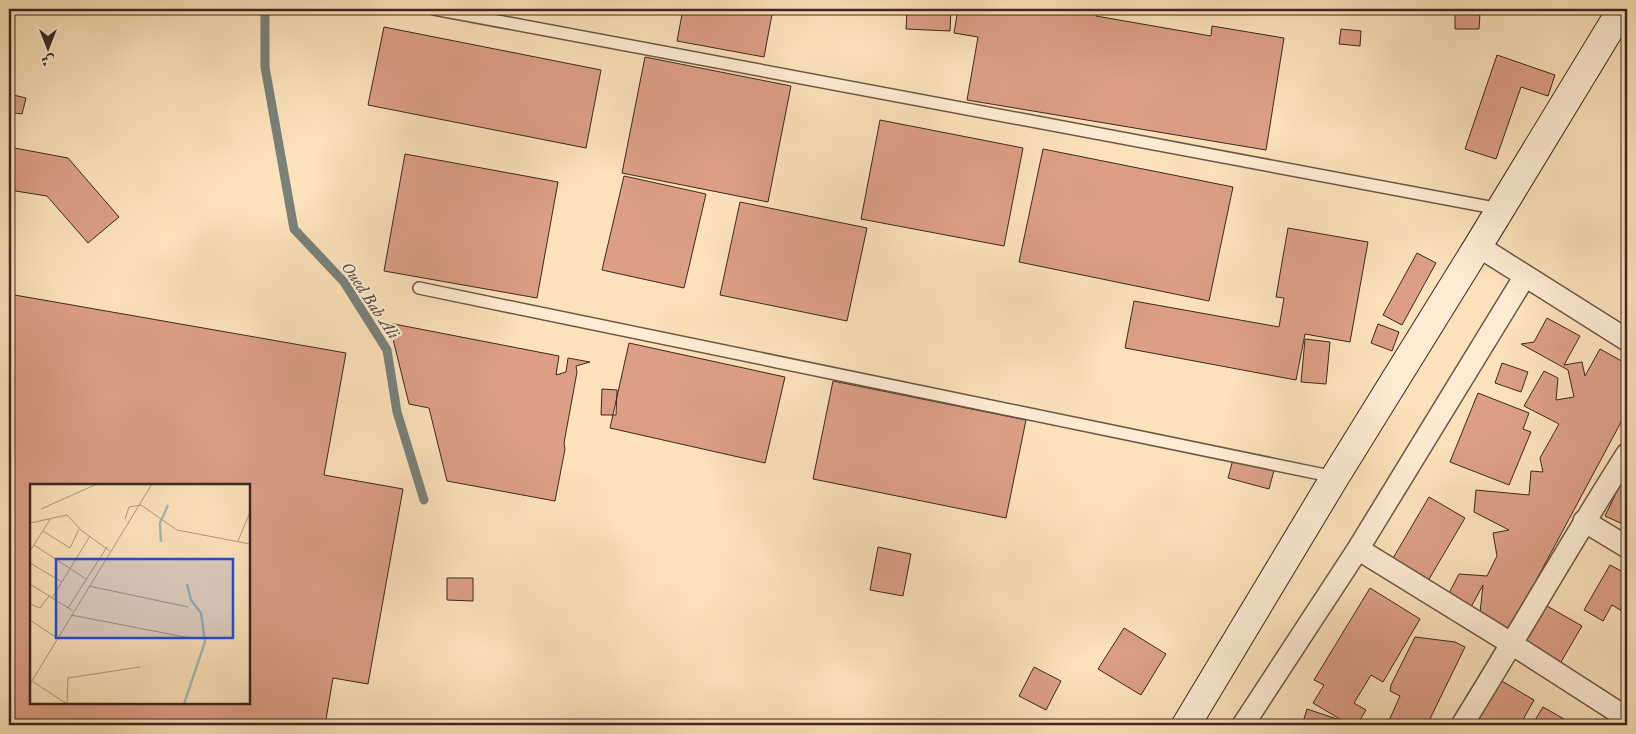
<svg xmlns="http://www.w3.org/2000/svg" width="1636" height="734" font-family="'IM FELL Great Primer',Amiri,serif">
	<rect width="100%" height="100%" fill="#fce1ba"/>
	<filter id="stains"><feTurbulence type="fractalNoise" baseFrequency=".004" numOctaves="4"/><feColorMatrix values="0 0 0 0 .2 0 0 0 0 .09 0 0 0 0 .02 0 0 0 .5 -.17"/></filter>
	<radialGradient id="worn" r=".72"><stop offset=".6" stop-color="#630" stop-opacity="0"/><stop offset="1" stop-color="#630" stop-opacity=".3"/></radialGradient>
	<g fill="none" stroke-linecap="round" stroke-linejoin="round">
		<path stroke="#78817a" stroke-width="9" d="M265 9V67L294 229 344 282 387 350 397 412 424 500"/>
	</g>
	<path fill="#dc9f85" stroke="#3c2820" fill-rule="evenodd" d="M313 9H333V13H313Z
		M683 9H773L764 57 677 41Z
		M907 9H951L950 31 906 29Z
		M958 9H1084L1097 11 1096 16 1211 36 1212 26 1284 38 1266 150 967 100 978 37 954 33Z
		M1362 9H1411V11L1362 10Z
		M1455 12 1480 13 1479 29H1455Z
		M384 27 601 70 586 148 368 105Z
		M1341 29 1361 31 1360 46 1339 44Z
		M1497 55 1555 75 1548 96 1521 87 1496 159 1465 149Z
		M645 57 791 86 768 202 622 173Z
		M9 94 26 98 22 114 9 112Z
		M880 120 1023 148 1004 246 861 219Z
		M9 147 68 158 119 217 88 243 47 196 9 190Z
		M1043 149 1233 187 1209 301 1019 262Z
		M405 154 558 182 537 298 384 271Z
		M624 176 706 194 684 288 602 270Z
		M740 202 867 228 847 321 720 295Z
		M1288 228 1368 242 1350 342 1305 334 1296 380 1125 348 1134 301 1279 327 1284 298 1276 297Z
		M1417 253 1436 263 1402 325 1383 315Z
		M9 294 346 353 324 475 403 489 368 684 333 678 325 725H9ZM31 485H249V703H31Z
		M1547 318 1580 336 1564 365 1582 362 1585 376 1600 349 1627 364V411L1510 629 1480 613 1483 585 1471 607 1448 595 1459 574 1487 576 1497 556 1493 533 1509 530 1474 512 1476 490 1529 495 1531 471 1543 472 1540 458 1559 424 1524 406 1544 371 1558 378 1556 400 1574 397 1568 370 1521 344 1534 342Z
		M389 323 559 356 556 375 566 372 568 358 590 362 576 366 577 372 564 443 565 449 555 501 447 481 429 408 409 404Z
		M1378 324 1399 332 1392 351 1371 343Z
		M1305 339 1330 342 1326 384 1301 382Z
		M629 343 785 377 765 463 610 428Z
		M1502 363 1528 372 1521 392 1495 383Z
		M833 381 1026 420 1006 518 813 479Z
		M602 389 617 390 616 415H601Z
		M1478 393 1529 413 1523 429 1531 432 1509 485 1450 462Z
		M1235 452 1276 463 1269 489 1228 478Z
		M1627 470V526L1605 516Z
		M1429 497 1465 518 1425 586 1389 565Z
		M878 547 911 554 903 596 870 590Z
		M1610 565 1627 574V614L1612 605 1603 621 1584 610Z
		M447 578H473V601L447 600Z
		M1370 588 1420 619 1383 682 1371 675 1354 703 1366 710 1357 725H1350L1313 703 1324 685 1314 680Z
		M1547 606 1582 626 1561 662 1526 641Z
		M1124 628 1166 654 1141 695 1098 669Z
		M1415 637 1455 642 1465 647 1427 725H1373L1374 723 1387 725 1400 696 1390 691 1391 685Z
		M1034 667 1061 681 1046 710 1019 696Z
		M1500 680 1534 700 1520 725H1474Z
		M1627 684V703L1621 701Z
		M1543 707 1571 723 1570 725H1532Z
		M1307 709 1352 724 1351 725H1302Z"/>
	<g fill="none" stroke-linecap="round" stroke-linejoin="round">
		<defs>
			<path id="lane" d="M434 9 1500 209
				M419 288 1335 477"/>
			<path id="street" d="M1478 246 1627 340
				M1584 521 1627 547
				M1358 549 1512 644 1627 718
				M1243 725 1358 549 1525 276
				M1462 725C1518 635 1570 543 1627 454"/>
			<path id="secondary" d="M1186 725 1335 477 1478 246 1622 9"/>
		</defs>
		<use href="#lane" stroke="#6c5646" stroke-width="14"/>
		<use href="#street" stroke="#6c5646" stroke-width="24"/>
		<use href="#secondary" stroke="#3c2820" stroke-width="30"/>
		<use href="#lane" stroke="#fdecd2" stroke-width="11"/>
		<use href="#street" stroke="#fdecd2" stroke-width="21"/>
		<use href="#secondary" stroke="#fdecd2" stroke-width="28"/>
	</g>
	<g text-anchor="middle" stroke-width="4.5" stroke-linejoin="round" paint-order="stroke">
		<g font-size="16" font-style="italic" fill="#554d46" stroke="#fdecd2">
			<text transform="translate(371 300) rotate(56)" y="6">Oued Bab Ali</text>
		</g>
	</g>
	<g transform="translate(30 484)">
		<rect width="220" height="220" fill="#fce1ba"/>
		<path fill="none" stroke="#a0bcb6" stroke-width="2.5" d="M131 58 130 39 138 21M154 220 175 158 171 129 161 116 157 100"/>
		<path fill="none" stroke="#af977c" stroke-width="1" d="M11 25 67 0M95 35 99 23 111 21 147 46 220 60M0 39 37 31 52 47 80 67M13 47 40 64 49 45M208 57 220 28M4 61 56 95M0 67 21 34M0 79 32 98M0 100 43 127M59 102 158 123M22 114 60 52M0 120 10 124 19 112M38 124 77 63M41 131 160 154M0 136 27 154M2 197 37 220M0 200 122 0M37 220 38 194 110 183"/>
		<path fill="#1d4ed8" fill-opacity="0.15" stroke="#1d4ed8" stroke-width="2.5" d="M26 75H203V154H26Z"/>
		<rect width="220" height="220" fill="none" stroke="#3c2820" stroke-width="2.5"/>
	</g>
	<rect width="1636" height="734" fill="none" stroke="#fce1ba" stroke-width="30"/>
	<rect x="10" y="10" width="1616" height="714" fill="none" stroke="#3c2820" stroke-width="2.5"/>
	<rect x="15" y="15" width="1606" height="704" fill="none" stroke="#3c2820"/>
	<g transform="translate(48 48) rotate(180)" stroke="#fdecd2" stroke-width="4" paint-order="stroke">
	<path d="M0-4L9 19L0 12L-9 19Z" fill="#3c2820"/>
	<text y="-8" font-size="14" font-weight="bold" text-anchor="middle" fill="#3c2820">ش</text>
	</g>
	<rect width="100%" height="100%" filter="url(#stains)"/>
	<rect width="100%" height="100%" fill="url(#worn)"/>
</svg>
